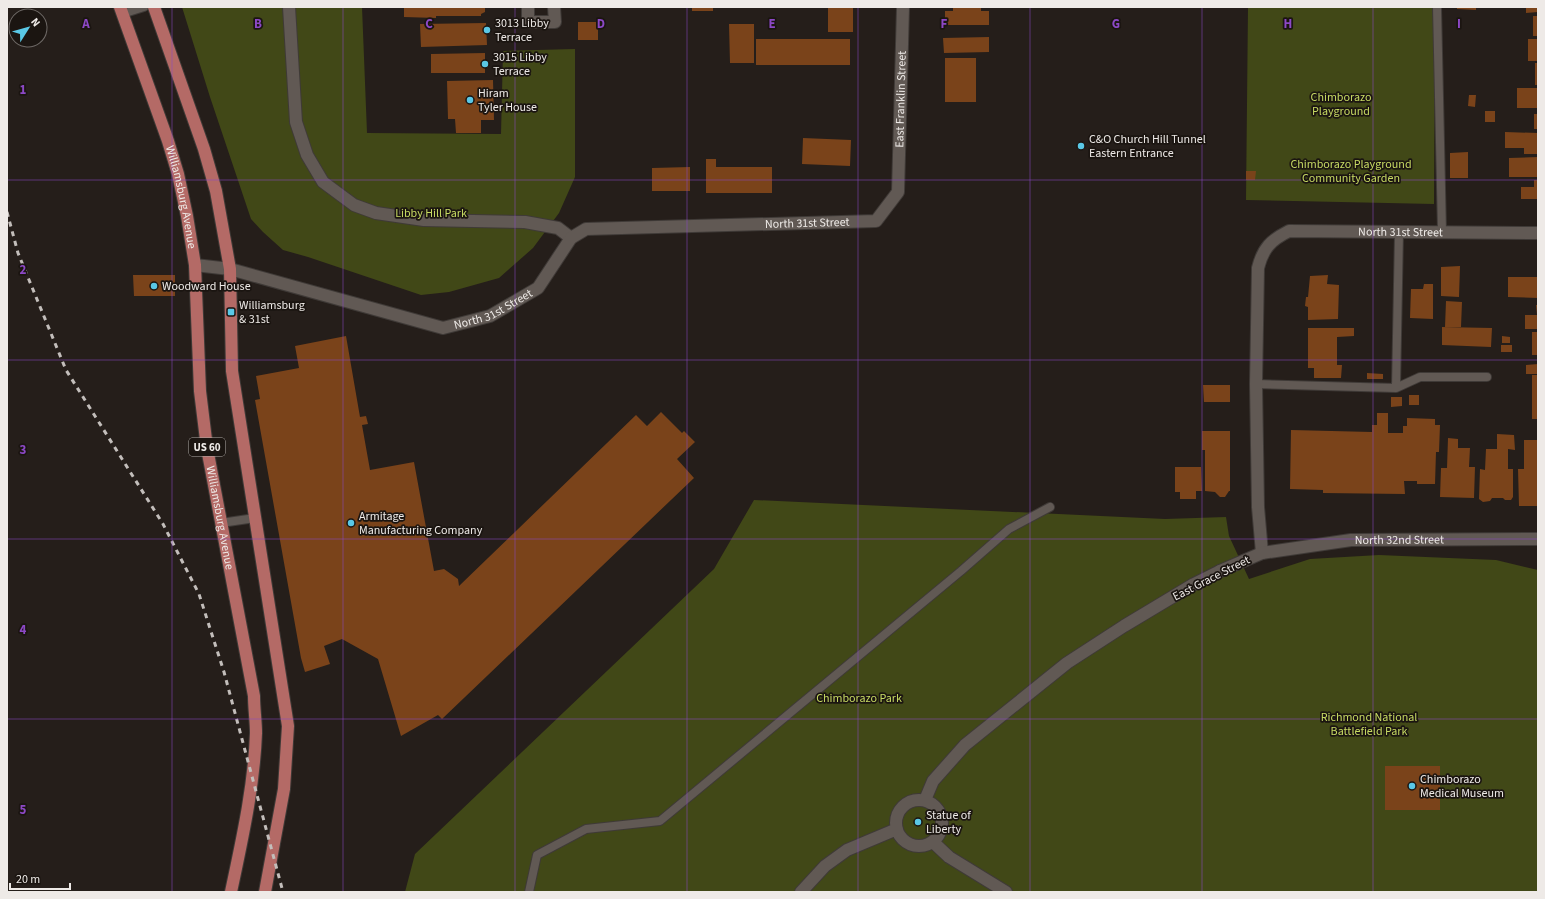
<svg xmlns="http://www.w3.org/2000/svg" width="1545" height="899" font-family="'Source Sans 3',sans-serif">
	<rect width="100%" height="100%" fill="#251e1a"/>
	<path fill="#414817" d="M182 7H362L367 133 501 134 503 51 575 49V177L559 213 533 248 499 278 449 292 421 295 308 257 283 250 263 232 251 219 210 97Z
		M1248 7H1435L1434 204 1246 200Z
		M754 500 1165 519 1226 517 1229 536 1249 579 1310 559 1379 555 1496 560 1538 570V892H405L415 854 714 569Z"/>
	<path fill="#7a431a" d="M404 7H485V12L481 14V16H436V18L404 17Z
		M692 7H713V11H692Z
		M828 7H853V32H828Z
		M953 7H981V11H989V25H945V11H953Z
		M1457 7H1476V10L1457 9Z
		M1526 7H1538V12L1526 13Z
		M1533 16H1538V36H1533Z
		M578 22H598V40H578Z
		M486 23 487 45 421 47 420 24Z
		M729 24H754V63H730Z
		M989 37V52L944 53 943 38Z
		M756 39H850V65H756Z
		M1528 39H1538V61H1528Z
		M485 53V73H431V54Z
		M945 58H976V102H945Z
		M1535 63H1538V85H1535Z
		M493 80 494 120H481V133H456L455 119H448L447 81Z
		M1517 88H1538V108H1517Z
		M1469 95H1476L1475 107 1468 106Z
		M1485 111H1495V122H1485Z
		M1534 114H1538V129H1534Z
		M1505 132 1538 133V154H1524V148H1505Z
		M803 138 851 140 850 166 802 164Z
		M1468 152V178H1450V153Z
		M1538 157V177H1509V158Z
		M706 159H716V167H772V193H706Z
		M690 167V191H652V168Z
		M1246 171H1256L1255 180H1246Z
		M1534 180H1538V199H1521V187H1534Z
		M1460 266 1459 297 1441 296V267Z
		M133 275H175V296H134Z
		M1328 275 1327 284 1339 285 1338 319 1308 320V307L1305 306 1306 297H1308L1310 276Z
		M1508 277H1538V298L1508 297Z
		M1424 284H1433V319L1410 318 1411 289H1423Z
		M1446 301 1462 302 1461 327H1445Z
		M1536 305H1538V329H1525V315H1537Z
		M1442 327 1492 328 1491 347 1442 345Z
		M1308 328H1354V336L1337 337V365H1342L1341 378H1314V368H1308Z
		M1532 332H1538V355H1532Z
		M346 336 360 417 366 416 368 424 362 425 370 470 414 462 434 571 444 569 458 579 459 586 636 415 647 426 661 412 682 433 684 431 695 442 677 459 694 478 442 719 438 715 401 736 378 659 342 639 324 646 330 664 305 672 301 658 255 400 260 399 256 376 299 368 295 346Z
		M1502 336 1510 337V343H1502Z
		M1501 345H1512V352H1501Z
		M1538 364V374H1526V365Z
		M1367 373 1383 374V379H1367Z
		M1532 375H1538V419H1532Z
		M1203 385H1230V402H1204Z
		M1409 395H1419V405H1409Z
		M1391 397H1402V406L1391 407Z
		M1377 413H1388V433H1403V426H1407V418L1435 419V425H1440L1439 452H1436L1435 484H1417V481H1404L1405 494 1323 493V490L1290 489 1291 430 1372 432V425H1377Z
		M1202 431H1230V491H1229L1225 497H1220L1215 492 1205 491V450H1202Z
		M1497 434 1514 435 1515 450 1508 449V469H1513V497L1511 500H1505L1503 498H1492L1490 501 1483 502 1479 499 1480 469 1485 470 1486 449H1497Z
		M1448 438 1458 439V448H1470L1469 467H1475L1474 498 1440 497 1441 468H1447Z
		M1524 440H1538V506H1519L1518 469H1524Z
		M1175 467H1201L1202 491H1196V499H1180V492H1175Z
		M1385 766H1440V810H1385Z"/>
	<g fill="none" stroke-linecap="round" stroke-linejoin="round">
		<defs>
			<path id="service" d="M1437 7 1442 232
				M122 14 144 7
				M1256 384 1396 388 1420 377H1487
				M1396 388 1399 232
				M221 523 255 518
				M529 892 537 855 586 829 660 821 961 571 1009 529 1050 507"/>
			<path id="pedestrian" d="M289 7 296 122 307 155 323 182 354 205 376 213 424 220 525 222 558 228 571 238
				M896 823a23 23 0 1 1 46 0a23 23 0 1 1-46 0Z
				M925 800 933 781 965 745 1067 663 1124 626 1194 584 1220 571
				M933 842 949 857 1006 892
				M801 892 825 866 847 850 897 829"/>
			<g id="minor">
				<path d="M528 7V22H555L554 7"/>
				<path id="s1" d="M195 265 230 269 443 328 490 316 538 288 571 238 586 229 876 221 898 192 903 7"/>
				<path id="s2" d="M1262 553 1258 507 1256 384 1258 268C1263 248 1271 240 1289 231L1538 233"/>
				<path id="s3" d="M1220 571 1262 553 1351 540 1538 539"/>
			</g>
			<g id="primary">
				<path id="s4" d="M120 7 168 141 178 174 187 216 195 265 200 391 207 448 254 696C254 709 256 721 256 733 254 787 242 840 231 892"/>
				<path d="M154 7 204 149 216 191 230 269 232 371 288 726 284 789 265 892"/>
			</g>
		</defs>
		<use href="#service" stroke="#3f3a37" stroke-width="10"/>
		<use href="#pedestrian" stroke="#3f3a37" stroke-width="14"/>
		<use href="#minor" stroke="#3f3a37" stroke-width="14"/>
		<use href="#primary" stroke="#3f3a37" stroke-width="14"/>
		<use href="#service" stroke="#615954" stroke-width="8"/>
		<use href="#pedestrian" stroke="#615954" stroke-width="12"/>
		<use href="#minor" stroke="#615954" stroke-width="12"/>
		<use href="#primary" stroke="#b46a66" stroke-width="12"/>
		<path stroke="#c3bebb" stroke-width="3" stroke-dasharray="5 5" stroke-linecap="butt" d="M7 212 18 253 66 370 163 524 199 594 224 672 283 892"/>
	</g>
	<path fill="none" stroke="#8c48c5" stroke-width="1" stroke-opacity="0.55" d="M172 7V892M343 7V892M515 7V892M687 7V892M858 7V892M1030 7V892M1202 7V892M1373 7V892M7 180H1538M7 360H1538M7 539H1538M7 719H1538"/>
	<g fill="#5ac8e6" stroke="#1b1511" stroke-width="1.5">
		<circle cx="487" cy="30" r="4"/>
		<circle cx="485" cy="64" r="4"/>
		<circle cx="470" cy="100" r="4"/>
		<circle cx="1081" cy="146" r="4"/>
		<circle cx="154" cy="286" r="4"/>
		<rect x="227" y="308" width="8" height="8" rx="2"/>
		<circle cx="351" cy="523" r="4"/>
		<circle cx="1412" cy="786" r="4"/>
		<circle cx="918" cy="822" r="4"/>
	</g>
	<g text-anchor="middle" stroke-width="3.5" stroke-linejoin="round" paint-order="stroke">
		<rect fill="#1b1511" stroke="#afaaa7" stroke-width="1" x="189" y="438" width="36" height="18" rx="3"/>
		<g font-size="11" font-weight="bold" fill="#eeeae7">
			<text x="207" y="451">US 60</text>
		</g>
		<g font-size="12" fill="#eeeae7" stroke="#1b1511" text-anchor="start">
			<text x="495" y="27">3013 Libby<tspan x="495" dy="14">Terrace</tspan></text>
			<text x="493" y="61">3015 Libby<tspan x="493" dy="14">Terrace</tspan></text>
			<text x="478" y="97">Hiram<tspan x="478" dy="14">Tyler House</tspan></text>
			<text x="1089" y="143">C&amp;O Church Hill Tunnel<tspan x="1089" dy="14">Eastern Entrance</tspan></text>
			<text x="162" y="290">Woodward House</text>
			<text x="239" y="309">Williamsburg<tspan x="239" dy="14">&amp; 31st</tspan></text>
			<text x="359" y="520">Armitage<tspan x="359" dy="14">Manufacturing Company</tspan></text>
			<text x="1420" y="783">Chimborazo<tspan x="1420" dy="14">Medical Museum</tspan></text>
			<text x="926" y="819">Statue of<tspan x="926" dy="14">Liberty</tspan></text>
		</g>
		<g font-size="12" fill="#c7da63" stroke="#1b1511">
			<text x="1341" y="101">Chimborazo<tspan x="1341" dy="14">Playground</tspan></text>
			<text x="1351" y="168">Chimborazo Playground<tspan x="1351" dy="14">Community Garden</tspan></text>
			<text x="431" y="217">Libby Hill Park</text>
			<text x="859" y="702">Chimborazo Park</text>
			<text x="1369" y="721">Richmond National<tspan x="1369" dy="14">Battlefield Park</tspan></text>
		</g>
		<g font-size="12" fill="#eeeae7" stroke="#1b1511">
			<text dy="4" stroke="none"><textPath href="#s1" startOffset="857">East Franklin Street</textPath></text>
			<text dy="4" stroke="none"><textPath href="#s4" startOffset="200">Williamsburg Avenue</textPath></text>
			<text dy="4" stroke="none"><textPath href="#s1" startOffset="659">North 31st Street</textPath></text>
			<text dy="4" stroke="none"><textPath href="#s2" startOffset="447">North 31st Street</textPath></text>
			<text dy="4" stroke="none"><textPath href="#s1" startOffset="310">North 31st Street</textPath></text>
			<text dy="4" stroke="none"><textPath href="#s4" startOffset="524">Williamsburg Avenue</textPath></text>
			<text dy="4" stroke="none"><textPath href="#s3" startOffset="184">North 32nd Street</textPath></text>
			<text transform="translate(1211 578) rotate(-27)" y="4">East Grace Street</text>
		</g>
	</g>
	<g font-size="13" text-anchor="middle" font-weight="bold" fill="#8c48c5" stroke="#1b1511" stroke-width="3.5" stroke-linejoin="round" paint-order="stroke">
		<text x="86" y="28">A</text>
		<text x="258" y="28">B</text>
		<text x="429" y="28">C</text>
		<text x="601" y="28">D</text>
		<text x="772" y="28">E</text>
		<text x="944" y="28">F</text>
		<text x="1116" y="28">G</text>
		<text x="1288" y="28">H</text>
		<text x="1459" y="28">I</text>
		<text x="23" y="94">1</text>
		<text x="23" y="274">2</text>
		<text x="23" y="454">3</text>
		<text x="23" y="634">4</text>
		<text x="23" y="814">5</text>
	</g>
	<rect width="1545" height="899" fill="none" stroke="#eeeae7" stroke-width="16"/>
	<g transform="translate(28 28) rotate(53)"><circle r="19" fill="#1b1511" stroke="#6f6a67"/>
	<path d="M0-3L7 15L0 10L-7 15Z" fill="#5ac8e6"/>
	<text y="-6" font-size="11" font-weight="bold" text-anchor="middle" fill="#eeeae7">N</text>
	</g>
	<path d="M10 883v6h60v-6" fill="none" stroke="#eeeae7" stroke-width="2"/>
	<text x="16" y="883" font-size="12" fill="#eeeae7" stroke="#1b1511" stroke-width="3" paint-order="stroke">20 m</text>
</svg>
